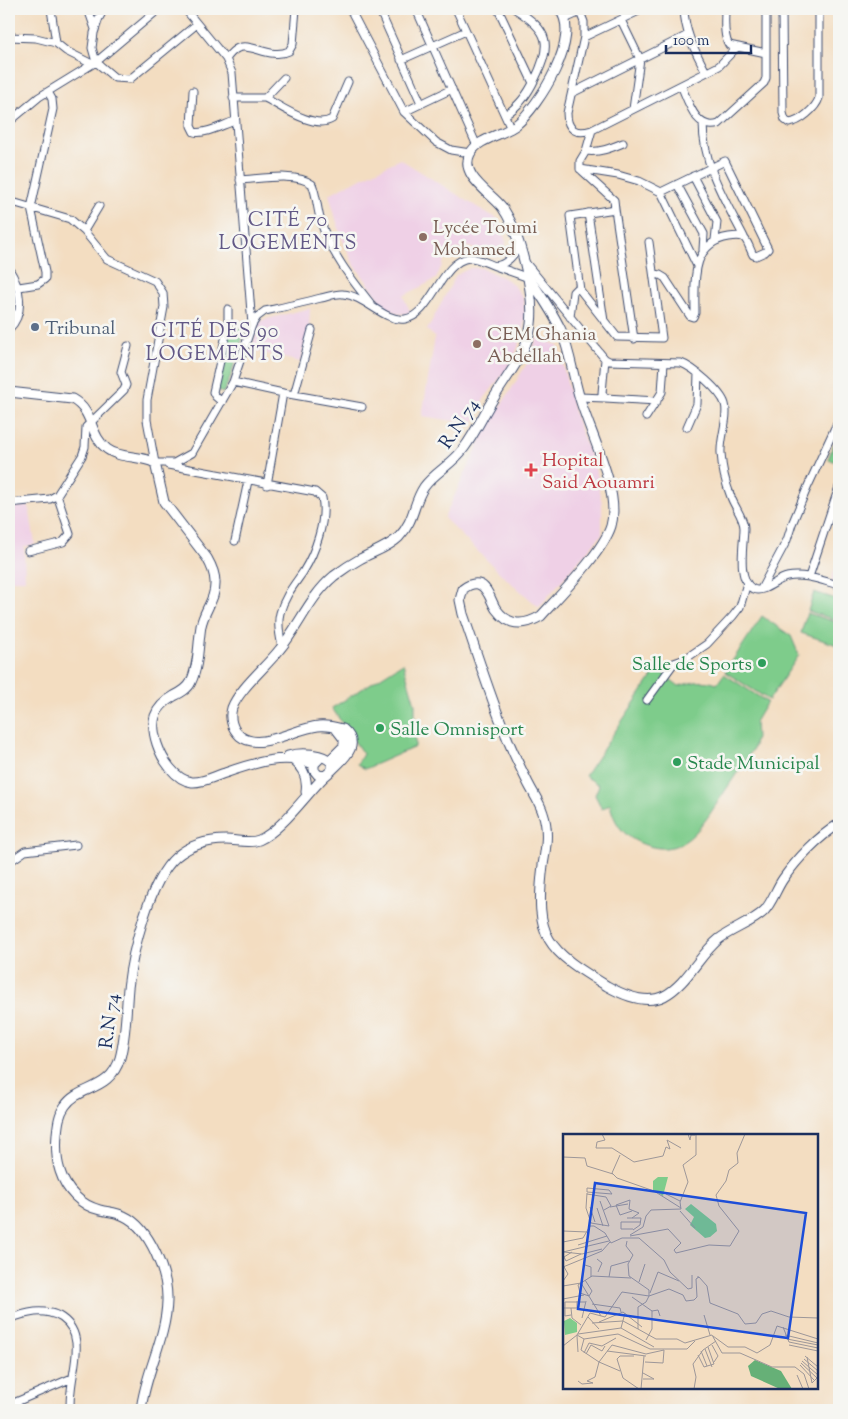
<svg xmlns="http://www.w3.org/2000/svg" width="848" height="1419" font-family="'Sorts Mill Goudy',serif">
	<rect width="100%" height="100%" fill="#f6f6f2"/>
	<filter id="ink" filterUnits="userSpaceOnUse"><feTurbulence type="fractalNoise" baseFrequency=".02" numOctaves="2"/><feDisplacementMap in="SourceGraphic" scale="10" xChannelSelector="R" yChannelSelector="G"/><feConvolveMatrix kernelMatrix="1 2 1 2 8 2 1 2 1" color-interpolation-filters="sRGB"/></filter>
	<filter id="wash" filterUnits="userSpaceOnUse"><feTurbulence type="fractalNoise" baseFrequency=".0096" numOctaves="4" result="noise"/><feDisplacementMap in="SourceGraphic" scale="20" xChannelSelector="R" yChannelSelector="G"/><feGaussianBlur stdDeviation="1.12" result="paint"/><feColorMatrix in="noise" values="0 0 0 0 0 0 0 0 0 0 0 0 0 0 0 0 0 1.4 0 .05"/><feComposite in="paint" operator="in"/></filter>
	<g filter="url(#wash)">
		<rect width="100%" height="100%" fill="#f3ddc1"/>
		<path fill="#efd0e6" d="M400 159 485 212 497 218 506 241 505 249 495 257 469 247 454 250 446 256 436 279 403 296 411 313 399 314 386 308 353 263 340 234 329 194Z
			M470 268H482L508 280 516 288 523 298 525 313 523 331 517 350 506 370 484 399 473 424 422 416 435 337 427 330 456 275Z
			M310 308 309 328 300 362 251 350 259 324 263 320Z
			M537 338 558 345 575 416 600 482 599 491 602 503V534L539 607 502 575 444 518 484 433 528 362Z
			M29 506 35 544 24 547 25 580H9V508Z
			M839 558V582L831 580Z"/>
		<path fill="#7ecc8b" stroke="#4c7e74" d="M230 327 245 330 229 381 223 393 216 390Z
			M839 431V463L828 459Z
			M814 592 839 600V621L808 611Z
			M807 613 839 623V636L837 645 801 633Z
			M762 616 791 636 799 655 769 700 725 672Z
			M403 663 415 704V747L365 769 357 764 363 754 332 708Z
			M657 669 679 686C692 682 704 679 717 684L724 674 767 702 755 722 756 738 753 749C742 765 732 781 721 797 700 829 682 862 638 842 622 835 613 820 610 804L602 809 595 795 599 785 585 776Z"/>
	</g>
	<g filter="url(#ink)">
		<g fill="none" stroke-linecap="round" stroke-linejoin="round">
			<defs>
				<path id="minor" d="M51 9 56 43
					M88 9 95 29
					M104 9 99 18 94 33 92 48 96 62 115 78 130 79 197 24
					M185 9 226 59 232 73 252 325
					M350 9 404 112 436 142 451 150 470 153
					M379 9 421 103
					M416 9 477 146
					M456 9 511 129
					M498 9 533 83
					M684 9C685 34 695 50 706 72
					M725 9C725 20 723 36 729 45L766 53
					M782 9 783 113 785 120 789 123C800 122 816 108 819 98V9
					M580 12 584 22V37L567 113C567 130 576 135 592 130L719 66 737 47
					M565 19 587 9
					M621 20 640 59 633 109
					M9 37 36 38 56 43 66 51 92 64
					M584 37 643 9
					M226 59C229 55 233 50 238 48 250 42 271 60 289 51L293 44 296 9
					M401 60 466 31
					M681 85C688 101 696 132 719 124L764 83 766 78V9
					M193 91 191 126 194 132C206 135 224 124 235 121
					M572 93 688 35
					M233 98H265L284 78
					M265 98C282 107 314 130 332 119L348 82
					M404 112 452 89
					M505 115C518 107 528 94 535 79 552 44 550 31 515 9
					M9 122 39 97 96 62 159 9
					M703 123C703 166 725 200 744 237
					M592 130 586 151C599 153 611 148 623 143
					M586 151 580 161V169L614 200 615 209
					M580 169 618 175 639 181 661 192
					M693 176 717 222 715 240
					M240 180C260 179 296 172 312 184 317 196 317 209 321 222 330 252 352 280 371 304
					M677 184 704 234 703 250
					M9 201 70 219 84 231 107 259 155 281 163 293 164 307 147 400V420L155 463
					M588 213 604 321
					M84 231 99 206
					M519 247C512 257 507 264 495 266L529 278
					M525 262 605 359 609 361 681 363C693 367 721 391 725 404 729 417 720 438 721 453 722 468 725 482 731 497 734 506 744 518 744 528 744 543 736 580 753 589 763 594 777 579 787 577 804 573 823 581 839 585
					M9 269C20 286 26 313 9 329
					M654 274 660 275 665 278 690 316 693 317 695 313C695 283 690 243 729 237 748 234 745 239 753 255L756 256 765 252 768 249 725 161 661 192 697 266
					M19 287 38 284 45 279V272L31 208 53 109 52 99 48 92
					M580 290 570 216 615 209 634 339
					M9 314H17
					M570 317 573 292 576 289 580 290 617 337 662 338 649 242
					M605 359 602 393 605 398 657 401
					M233 382 283 393 362 407
					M294 395 312 330
					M579 397 605 398
					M222 402 215 396 213 392 228 326V309
					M646 417 662 392 664 363
					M687 427 697 404 698 373
					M155 463H174L192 453 233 382 252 325 257 317 265 311C283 307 302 303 321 298 327 297 336 293 343 294 366 296 384 322 405 319 431 316 441 261 469 258 478 258 487 263 495 266
					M168 465 315 492 322 498C327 520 315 553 303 572 294 585 284 597 280 613 277 624 280 636 282 647
					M267 485 283 393
					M9 503 50 499 57 495 82 456 85 447 86 427 124 390 126 385 121 372 128 346
					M235 541 248 481
					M28 551 63 542 70 534 57 495
					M809 577 839 487
					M761 589 787 540 792 524 808 486 839 419
					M647 700 674 663 685 659 707 644 733 616 740 607 747 583
					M9 862 25 851 76 845
					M9 1319C17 1316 27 1313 35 1312 44 1311 55 1313 62 1318 86 1335 73 1366 71 1391 70 1397 70 1404 70 1410
					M9 1405 72 1378"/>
				<path id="major" d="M529 278C541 295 552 311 561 330 570 352 573 376 580 399 590 433 621 492 611 526 603 552 560 595 541 616 524 626 509 627 496 609 491 602 488 586 478 584 472 583 467 586 463 589L460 600 463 614C477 654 490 696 506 735 512 751 520 767 528 783 533 793 540 803 543 813 549 830 546 848 543 865 534 938 547 950 607 986 623 995 646 1005 664 996 687 984 699 955 719 939 732 929 753 922 764 911 772 903 776 889 783 879 797 859 818 837 839 824
					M9 392 72 399C95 412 88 434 107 449 120 459 141 455 155 463L164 502 207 558C211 565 215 573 215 582 216 599 204 610 201 626 198 644 199 665 191 682 188 689 180 693 174 696 153 708 150 722 157 744 162 759 175 780 192 782 203 783 215 776 225 773 254 763 283 753 314 764
					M288 756C300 752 324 753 332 763V770L325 776 318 775 314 770V764L321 757
					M292 759C303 767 308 778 306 792
					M330 760 344 746V739L337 730
					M332 770C344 758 362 745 343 729 335 727 326 725 318 726 296 728 259 752 240 736 232 729 229 718 232 708 239 689 267 666 280 649 299 626 310 596 334 576 342 570 351 564 360 559 373 552 389 547 399 537 415 520 413 503 424 487 435 472 453 464 464 448 476 432 484 413 495 396 509 373 528 351 531 324 535 294 520 232 502 207 491 193 459 175 470 154 478 138 503 135 516 125 539 106 583 36 559 9
					M141 1410C145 1373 166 1339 167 1301 168 1274 150 1228 124 1216 116 1212 107 1212 100 1210 80 1205 66 1190 60 1171 56 1159 56 1146 57 1134 58 1124 59 1114 65 1106 79 1085 110 1092 120 1058 126 1036 126 1011 128 988 132 953 149 881 176 857 190 845 208 840 226 840 237 840 249 844 259 840 281 831 307 793 325 776"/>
			</defs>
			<use href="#minor" stroke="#3b496d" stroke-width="9"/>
			<use href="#major" stroke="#3b496d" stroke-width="11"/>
			<use href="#minor" stroke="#fff" stroke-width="7"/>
			<use href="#major" stroke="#fff" stroke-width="9"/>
		</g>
	</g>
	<g fill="#8d6e63" stroke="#f6f6f2" stroke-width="2">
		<circle cx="423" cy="237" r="5"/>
		<circle cx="477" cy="344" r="5"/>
	</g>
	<circle fill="#5c6f8a" stroke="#f6f6f2" stroke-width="2" cx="35" cy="327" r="5"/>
	<path fill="#e0444e" stroke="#f6f6f2" stroke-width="2" d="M528.5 462.5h5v5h5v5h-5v5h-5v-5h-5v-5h5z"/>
	<g fill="#2e9e5b" stroke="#f6f6f2" stroke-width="2">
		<circle cx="762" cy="663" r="5"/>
		<circle cx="380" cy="728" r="5"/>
		<circle cx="677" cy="762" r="5"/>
	</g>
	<g text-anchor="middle" stroke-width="5" stroke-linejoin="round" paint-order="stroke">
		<g font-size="19" fill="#785e54" stroke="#f6f6f2" text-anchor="start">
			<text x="433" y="233">Lycée Toumi<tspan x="433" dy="22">Mohamed</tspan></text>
			<text x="487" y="340">CEM Ghania<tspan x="487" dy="22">Abdellah</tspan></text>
		</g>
		<g font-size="19" fill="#4e5e75" stroke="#f6f6f2" text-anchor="start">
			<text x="45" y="334">Tribunal</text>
		</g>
		<g font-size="19" fill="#1b2f5e" stroke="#f6f6f2">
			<text transform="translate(458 423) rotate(-56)" y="7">R.N 74</text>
			<text transform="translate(108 1021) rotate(-83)" y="7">R.N 74</text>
		</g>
		<g font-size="19" fill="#be3a42" stroke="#f6f6f2" text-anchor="start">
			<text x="542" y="466">Hopital<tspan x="542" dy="22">Said Aouamri</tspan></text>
		</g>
		<g font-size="19" fill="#27864d" stroke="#f6f6f2" text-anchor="start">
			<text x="752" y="670" text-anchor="end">Salle de Sports</text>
			<text x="390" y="735">Salle Omnisport</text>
			<text x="687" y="769">Stade Municipal</text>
		</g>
		<g font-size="20" letter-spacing="1" fill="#625886" stroke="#f6f6f2">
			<text x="288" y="226">CITÉ 70<tspan x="288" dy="23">LOGEMENTS</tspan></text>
			<text x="215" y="337">CITÉ DES 90<tspan x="215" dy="23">LOGEMENTS</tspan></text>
		</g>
	</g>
	<g transform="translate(563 1134)">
		<rect width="255" height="255" fill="#f3ddc1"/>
		<path d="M95 43H105L100 62 90 56V47ZM128 70 153 90 154 97 147 103 142 104 127 91 131 83 122 75ZM7 184 14 189V198L2 201 1 187Z" fill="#7ecc8b"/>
		<path d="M192 226 218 237 229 255H217L188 242 185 232Z" fill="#66b077"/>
		<path fill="none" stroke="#9d9799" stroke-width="1" d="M39 0 42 6 34 8 33 14H49L71 28 100 22 103 13 107 15 104 6 118 14M125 0 127 6 128 1H132M57 21 49 39 54 44 91 57 118 74M0 23 22 24 24 32 50 40M24 54 46 56 49 60 24 58ZM24 59 23 74 28 89M24 60 43 63 48 72 41 76M103 60 117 67M27 73 32 88M47 73 65 70M34 74 40 92M69 77 57 81 53 71 67 66 66 75 76 79 69 84M117 77 132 94M64 84H78L77 91 70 96M28 89 46 92 37 67M70 95H58V88H78M0 97 24 98M67 101 80 93 83 82 88 76 118 75 117 68 125 48 120 31 133 21V0M67 102 105 95 118 109 111 116 113 119 146 111 167 112 176 97 156 72 153 61 163 47 166 36 175 29 174 19 182 0M64 107 63 112 70 121 65 130 66 142 86 156V162M0 108 20 104 27 92H31L42 99 48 109 59 104H76L101 126 107 138 125 155 129 154V141M15 111 44 102M0 118 46 107M1 118 19 120 39 115M9 118 1 123 3 127 18 120M34 125 39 129 35 138M22 131 28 133V143M0 133 39 117 47 108M46 143 48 132 66 127M134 143H136L133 145 134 163 131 166 123 167 120 161 106 155 86 162 83 168 75 173V195L93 205H114L122 209 149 201 159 219H177L209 233H232L241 240 246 255M136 143 144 152 147 169 175 180 182 190 193 189 199 180 208 177 226 183 255 184M0 147 5 140 0 131M76 148 82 130M0 152 18 149 15 151 17 159 26 162 29 157 22 146M87 159 95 138 116 147M86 162 59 158 42 183 27 179 14 201 21 205 55 200 87 215H124L132 207M69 163 89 177 95 176 97 182M0 165 21 161M29 170 57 174 58 178M1 174H14V167M8 174 9 184 18 191M8 181 2 182V168H22M141 181 147 201M38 182 18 149 29 142 68 144M25 183 36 195M19 184 23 167M36 188 60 178 79 193M29 189 60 187 75 195M220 193 226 208 255 214M58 194 62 179M15 200 58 194 91 213M222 201 255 209M14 202 15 218M150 202 165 213H182L194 219 207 211 214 192 255 205M21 205 18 216 36 228 49 211 83 220 101 216M224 205 255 211M83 206 89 195V177M149 211 155 222 151 228M226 211 255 217M0 212 14 201M142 215 149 233M44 217 83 222M138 217 144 232M21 219 26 209 39 212 53 204M23 220 28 211 39 217 42 212M135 221 141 233 151 230 145 213M71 222H57L54 225 60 244 76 255M242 222 255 233M244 223 249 249 255 243M241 225 255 237M239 227 255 241M82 228 100 229 101 216M238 229 254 244M237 231 251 246M234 241 240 255M80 245H91L80 239M15 247 19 250 30 249 24 247 32 243 36 228 57 237M78 255 81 222M131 255 133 243 130 230 140 216 153 207"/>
		<path fill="#1d4ed8" fill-opacity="0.15" stroke="#1d4ed8" stroke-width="2.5" d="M32 49 243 79 225 204 15 175Z"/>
		<rect width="255" height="255" fill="none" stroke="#1b2f5e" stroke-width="2.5"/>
	</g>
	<rect width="848" height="1419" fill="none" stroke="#f6f6f2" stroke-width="30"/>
	<path d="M666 45v8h85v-8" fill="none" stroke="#1b2f5e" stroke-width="2.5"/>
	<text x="673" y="45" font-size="15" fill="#1b2f5e" stroke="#f6f6f2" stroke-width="4" paint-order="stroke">100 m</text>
</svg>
